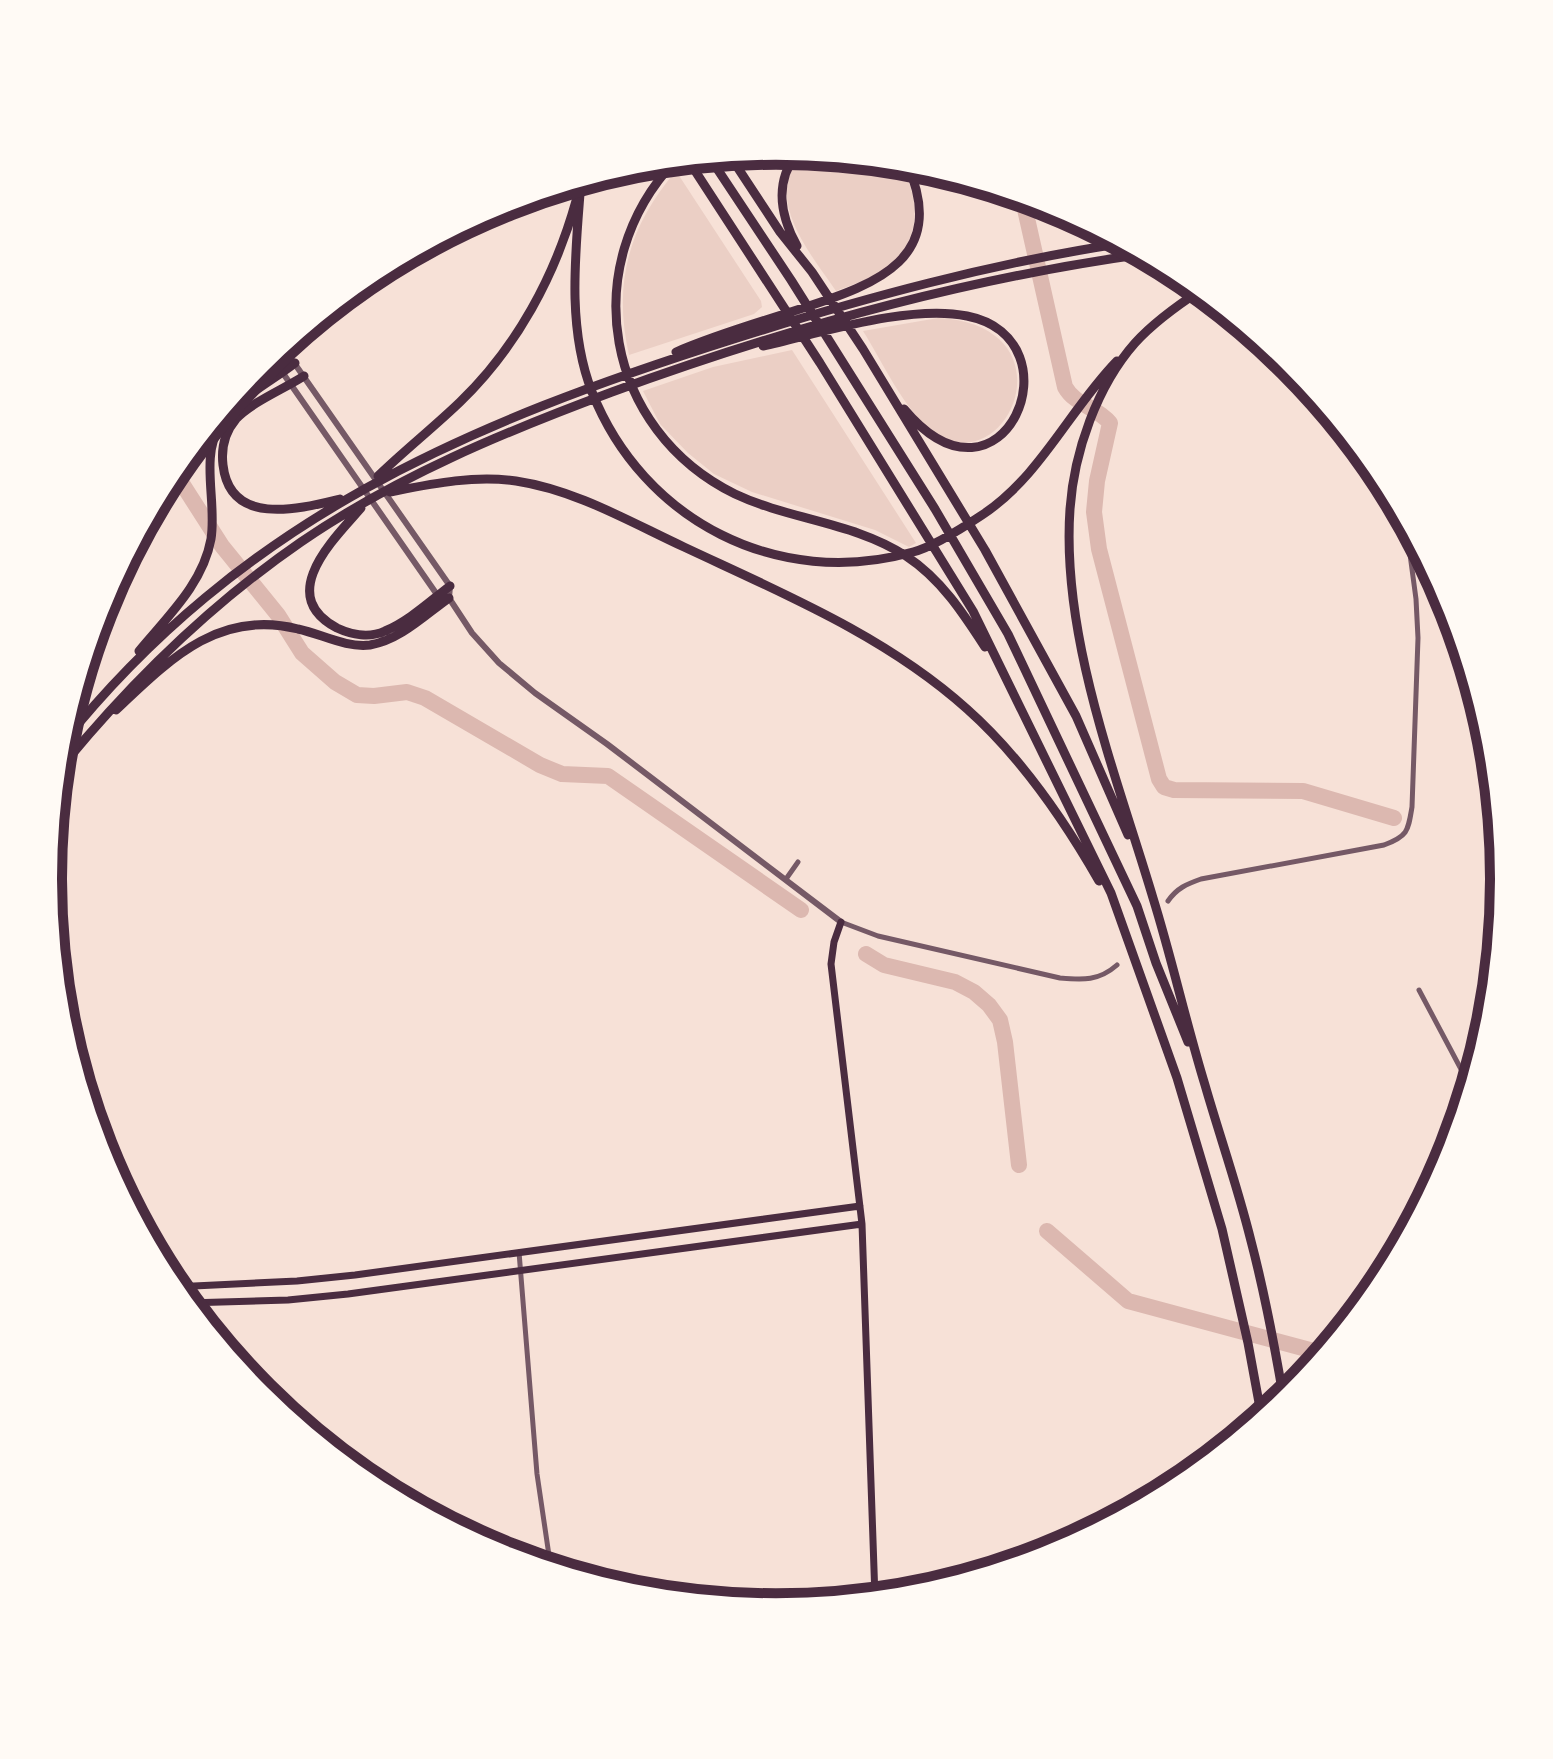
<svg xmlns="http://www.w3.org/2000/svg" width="1553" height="1759" font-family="'Open Sans',sans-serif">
	<rect width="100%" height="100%" fill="#f7e1d7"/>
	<path fill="#ebcfc5" d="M804 154 899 163C918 193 922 229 898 258 883 275 857 283 836 291 811 254 760 196 804 154Z
		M676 171 761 301 762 307 754 314 629 355C613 284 628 227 676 171Z
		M938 318C1076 325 1007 487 932 431 904 410 882 361 863 331Z
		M792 350 916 543 909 547 875 530 752 492 714 474 688 453 660 424 643 391 713 367Z"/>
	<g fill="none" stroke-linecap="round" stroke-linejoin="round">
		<path stroke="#dcb8b0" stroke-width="16" d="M1022 196 1065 387C1075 405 1097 407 1110 423L1097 481 1094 512 1099 549 1159 779 1164 787 1174 790 1303 791 1394 818
			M174 471 222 546 278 615 302 653 335 682 357 695 374 696 407 692 425 698 540 765 562 774 608 776 801 910
			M866 954 884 965 955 982 974 992 989 1005 1000 1020 1005 1042 1019 1165
			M1047 1231 1128 1301 1325 1354"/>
		<path stroke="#755966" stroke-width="5" d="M786 879 798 862
			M1168 901C1177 888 1187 884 1201 879L1384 845C1408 836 1408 831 1412 807L1418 638 1416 599 1405 517
			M841 922 878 936 1060 978C1083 980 1099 981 1117 965
			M1419 990 1471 1088
			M519 1252 537 1474 551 1569"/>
		<path stroke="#755966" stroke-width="6" d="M283 347 450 586 449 598 472 633 499 663 535 693 607 744 841 922
			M271 356 438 596"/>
		<path stroke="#4a2c40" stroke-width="7" d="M841 922 834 942 831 964 862 1224 875 1598
			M173 1287 297 1281 355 1275 860 1206
			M187 1303 288 1300 348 1294 862 1224"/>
		<path stroke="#4a2c40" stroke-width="9" d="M797 153C774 183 780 215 797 246
			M730 156 780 232 812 272 863 349 985 550 1076 716 1128 835
			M710 158 791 280 935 509 1008 634 1137 906 1156 963 1188 1042
			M688 160 820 363 973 611 1111 893 1177 1078 1222 1229 1248 1343 1262 1419
			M675 161C576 266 605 430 735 494 790 520 854 522 906 556 941 579 963 613 985 647
			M581 181C576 249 566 326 592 392 643 521 778 590 913 552 933 547 964 527 982 515 1040 477 1070 409 1117 361
			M1201 290C1178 305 1154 322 1135 343 1097 386 1074 452 1070 509 1061 637 1117 777 1153 898 1172 959 1186 1023 1205 1085 1220 1137 1238 1188 1251 1241 1265 1294 1275 1348 1284 1401
			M763 346C821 333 910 304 967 316 1082 339 1003 527 904 409
			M676 352C717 334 761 322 803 308 878 284 949 257 907 164
			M304 376C284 389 252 402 236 419 225 432 221 448 223 465 230 527 299 509 340 499
			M250 392 259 376 261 364
			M378 476C405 450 434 427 460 402 517 347 555 276 576 201
			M390 492C431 484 473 475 516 481 576 490 630 522 684 547 782 593 886 636 967 709 1021 757 1063 818 1099 881
			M361 508C334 539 275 595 337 628 352 635 370 638 385 631 409 621 430 601 450 586
			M139 651C167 617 203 584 211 539 217 502 200 458 220 425 237 398 271 382 295 363
			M116 710C170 659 219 609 298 629 322 634 345 648 370 645 400 640 425 615 449 598
			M61 745C242 518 468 423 737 338 864 298 992 263 1124 243
			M59 770C130 683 208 606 301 542 396 477 504 432 612 392 784 329 963 279 1144 254"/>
	</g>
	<path d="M0 0H1553V1759H0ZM62 879a714 714 0 1 1 1428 0a714 714 0 1 1-1428 0Z" fill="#fffaf5" fill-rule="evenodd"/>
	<path fill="none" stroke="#4a2c40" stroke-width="10" d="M62 879a714 714 0 1 1 1428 0a714 714 0 1 1-1428 0Z"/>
</svg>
